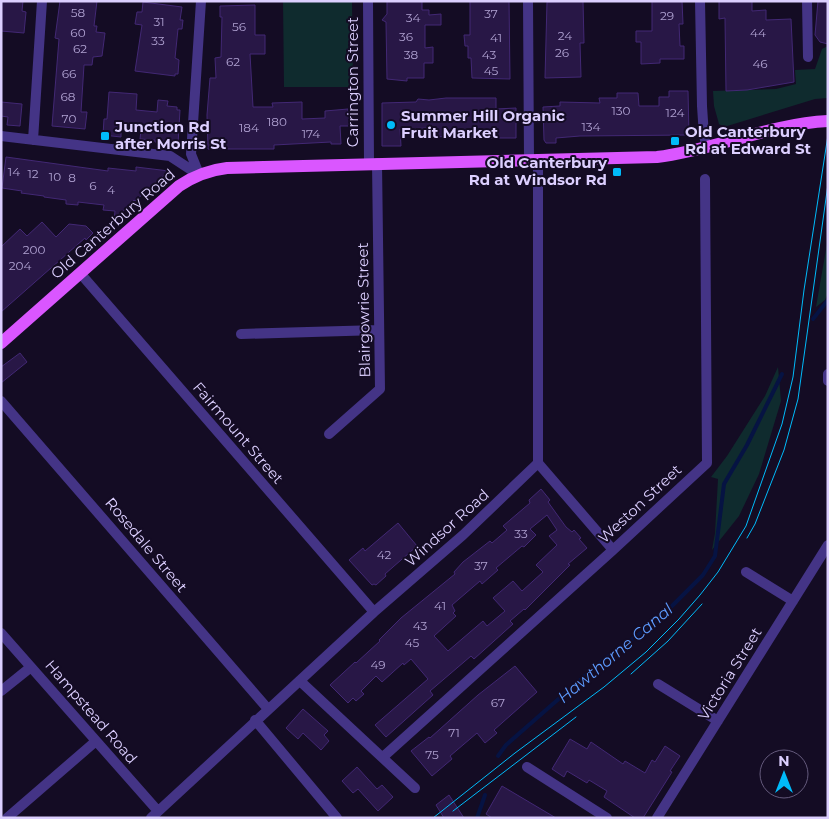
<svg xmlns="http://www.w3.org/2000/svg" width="829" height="819" font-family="Montserrat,sans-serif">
	<rect width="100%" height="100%" fill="#140c24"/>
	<path fill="#0f2b2e" d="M283 1H352L353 87H284Z
		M828 46V98L815 99 724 127 719 124 714 106 713 91 776 89 796 84 795 70 815 69 822 49Z
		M828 238V293L825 300 816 307Z
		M778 367 781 401 759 474 739 516 712 550 715 533 718 479 711 477 727 456 765 396Z"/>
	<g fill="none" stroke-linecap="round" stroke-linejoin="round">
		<path stroke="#061343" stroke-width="4" d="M813 319 828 300
			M498 756 506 745 602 661 657 621 703 575 715 556 724 484 747 445 782 374
			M477 818 485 795"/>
	</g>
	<path fill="#281746" stroke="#422874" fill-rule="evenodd" d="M1 1H23L22 11 26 12 24 33 1 31Z
		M60 1H97L94 26H97L96 32 105 33 102 56 93 57 92 65H84L81 112H87L85 129 52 126 59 39 55 38Z
		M387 1H422V10H429V15L441 14V25H425V48L433 47V63H424V78H407V81L387 79 386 22 382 20 387 14Z
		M470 1H509L510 79 472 78 471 58H468V46H465L464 35H470Z
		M583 1 584 43H580L581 77 545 78 547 2Z
		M652 1H682L683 24H679L680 46H684V59H660V63L641 64V42H636V31H652Z
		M719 1H752V11L766 10V20L791 19 794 82 747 90 726 91 725 18 719 19Z
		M818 1H828V44L820 42 815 35Z
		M143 2 182 7 180 20H183L182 29H178L175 58 179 60 178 74H175V76L135 71 142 25 135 24 137 12H142Z
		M255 5V35H265V54H250L253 107H273L272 103 302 102V119L325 118V111L348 109 349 126H340L341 144H331V142L274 145V149H208L207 115 210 78H216L215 58 221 57 222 17H220V6Z
		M669 91H688L689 135 580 136 556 138V143H546L544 140 543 107 560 106V102L600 103 599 98H617V93H638L639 106H659V97H669Z
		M109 92 137 94 136 110 157 112 158 100 168 101 167 106 177 107V110H180L178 144 155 142V140L140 139 141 130 121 129V137L103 135 104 119H107Z
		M446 98H496V109L516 108V138H471L469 139 464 136 430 137V128L400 129 401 146H382V103L416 102 418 99 429 100Z
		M1 102 22 104 20 126 7 125 8 117 1 116Z
		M6 157 108 171V168L136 171V167L169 171 135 201 134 200 114 221 115 211 103 210 104 205 78 202V205L66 204V200L44 197V196L21 193 22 191 2 188Z
		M42 222 56 237 69 224 86 226 93 233 86 240 85 238 1 312V247L20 229 27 236Z
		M20 353 27 362 1 383V367Z
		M541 489 550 500 548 502 566 527 572 532 574 530 581 538 579 539 587 548 568 564 570 565 525 610 524 609 510 621 513 624 474 659 471 656 430 691 433 695 386 737 375 725 428 679 411 659 404 665 403 663 382 682 376 676 361 691 364 694 356 701 353 698 348 703 330 685 355 662 356 663 380 641 379 640 401 618 455 574 454 572 463 562 490 541 492 543 507 530 503 526 530 503 529 500ZM547 515 557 530 549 536 557 545 536 565 543 572 522 591 513 581 493 598 505 611 487 626 483 621 448 651 434 636 456 616 453 613 455 611 452 605 480 581 482 584 498 570 496 568 522 546 524 547 536 535 530 529Z
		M398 523 417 546 385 574 386 576 376 585 374 584 372 585 349 560 363 548 365 551Z
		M515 666 537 692 494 730 497 733 485 743 477 733 450 756 452 759 432 776 411 751 429 737 430 738 478 695Z
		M303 709 328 731 324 735 329 741 321 750 303 733 298 739 286 728Z
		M570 739 587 749 591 742 623 764 625 761 645 773 652 760 655 762 665 746 680 756 670 771 672 772 643 818H635L604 797 607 791 589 780 587 783 567 771 564 777 552 769Z
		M357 767 377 789 382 785 393 797 378 811 358 789 353 793 342 781Z
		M502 786 556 818H492L486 814Z
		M449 795 464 818H444L436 805Z"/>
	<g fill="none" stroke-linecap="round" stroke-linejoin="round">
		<path stroke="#443486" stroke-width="10" d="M368 1 369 163
			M528 1 529 160
			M700 1 702 106 704 136 707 147
			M807 1 808 57
			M1 136 170 156 199 175
			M33 140 42 1
			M199 174 191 154 201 1
			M80 273 374 612
			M241 334 379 330
			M828 374V381
			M1 401 268 709
			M329 434 380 389 377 163
			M538 463 613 550
			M746 572 793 601
			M1 633 157 810
			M300 681 415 788
			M658 684 718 721
			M1 691 31 667
			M255 720 337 818
			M383 757 613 550 707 463 705 179
			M527 767 607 818
			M7 818 96 741
			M151 818 374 612 463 535 538 463V160
			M657 818 828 545"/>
		<path stroke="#da56ff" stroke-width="12" d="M1 343 179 186C194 176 209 170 227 168L657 157C715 150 769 124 828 121"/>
		<path stroke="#00bbfa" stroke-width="1" d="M747 538 755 524 784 450 798 399 828 184
			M631 674 668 641 702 604
			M453 811 576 717
			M433 818 515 753 604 687 646 652 679 619 700 595 718 572 746 526 782 424 793 377 804 290 828 135"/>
	</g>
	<g fill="#00bbfa" stroke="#140c24" stroke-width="2">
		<circle cx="391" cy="125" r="5"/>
		<rect x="100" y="131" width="10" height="10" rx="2.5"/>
		<rect x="670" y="136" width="10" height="10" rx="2.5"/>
		<rect x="612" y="167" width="10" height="10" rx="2.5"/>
	</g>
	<g text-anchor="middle" stroke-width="4" stroke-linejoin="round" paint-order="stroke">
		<g font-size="12" fill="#afa1d1">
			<text x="78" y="17">58</text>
			<text x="491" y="18">37</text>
			<text x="667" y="20">29</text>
			<text x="413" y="22">34</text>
			<text x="159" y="26">31</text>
			<text x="239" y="31">56</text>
			<text x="78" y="37">60</text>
			<text x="758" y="37">44</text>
			<text x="565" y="40">24</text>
			<text x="406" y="41">36</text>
			<text x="496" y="42">41</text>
			<text x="158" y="45">33</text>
			<text x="80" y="53">62</text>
			<text x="562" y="57">26</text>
			<text x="411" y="59">38</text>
			<text x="489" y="59">43</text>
			<text x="233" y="66">62</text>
			<text x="760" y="68">46</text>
			<text x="491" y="75">45</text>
			<text x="69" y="78">66</text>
			<text x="68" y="101">68</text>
			<text x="621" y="115">130</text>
			<text x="675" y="117">124</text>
			<text x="69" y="123">70</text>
			<text x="277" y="126">180</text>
			<text x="591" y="131">134</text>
			<text x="249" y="132">184</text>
			<text x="311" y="138">174</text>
			<text x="14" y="176">14</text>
			<text x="33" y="178">12</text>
			<text x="55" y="181">10</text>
			<text x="72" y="182">8</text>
			<text x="93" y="190">6</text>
			<text x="111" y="194">4</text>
			<text x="34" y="254">200</text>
			<text x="20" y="270">204</text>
			<text x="521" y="538">33</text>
			<text x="384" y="559">42</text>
			<text x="481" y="570">37</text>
			<text x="440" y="610">41</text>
			<text x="420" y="630">43</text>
			<text x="412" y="647">45</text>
			<text x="378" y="669">49</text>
			<text x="498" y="707">67</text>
			<text x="454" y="737">71</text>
			<text x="432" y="759">75</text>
		</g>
		<g font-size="15" fill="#dccfff" stroke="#140c24">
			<text transform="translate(353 82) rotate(-90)" y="5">Carrington Street</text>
			<text transform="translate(113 224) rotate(-41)" y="5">Old Canterbury Road</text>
			<text transform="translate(364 310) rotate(-91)" y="5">Blairgowrie Street</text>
			<text transform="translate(238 433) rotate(49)" y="5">Fairmount Street</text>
			<text transform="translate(640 504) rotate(-43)" y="5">Weston Street</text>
			<text transform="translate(447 528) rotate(-42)" y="5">Windsor Road</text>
			<text transform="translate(146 545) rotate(50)" y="5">Rosedale Street</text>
			<text transform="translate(730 674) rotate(-58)" y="5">Victoria Street</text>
			<text transform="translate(91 712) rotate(49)" y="5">Hampstead Road</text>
		</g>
		<g font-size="15" font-weight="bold" fill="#dccfff" stroke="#140c24" text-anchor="start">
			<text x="401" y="121">Summer Hill Organic<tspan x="401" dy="17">Fruit Market</tspan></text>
			<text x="115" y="132">Junction Rd<tspan x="115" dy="17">after Morris St</tspan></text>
			<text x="685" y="137">Old Canterbury<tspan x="685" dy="17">Rd at Edward St</tspan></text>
			<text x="607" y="168" text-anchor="end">Old Canterbury<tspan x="607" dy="17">Rd at Windsor Rd</tspan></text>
		</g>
		<g font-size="16" font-style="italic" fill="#5d9bff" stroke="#140c24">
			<text transform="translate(615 653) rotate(-40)" y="6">Hawthorne Canal</text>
		</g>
	</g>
	<rect width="829" height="819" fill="none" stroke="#dccfff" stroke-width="5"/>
	<g transform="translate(784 774)"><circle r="24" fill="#140c24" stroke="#645a7c"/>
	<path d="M0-4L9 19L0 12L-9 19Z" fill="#00bbfa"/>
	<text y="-8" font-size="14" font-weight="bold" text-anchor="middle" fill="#dccfff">N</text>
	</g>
</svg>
